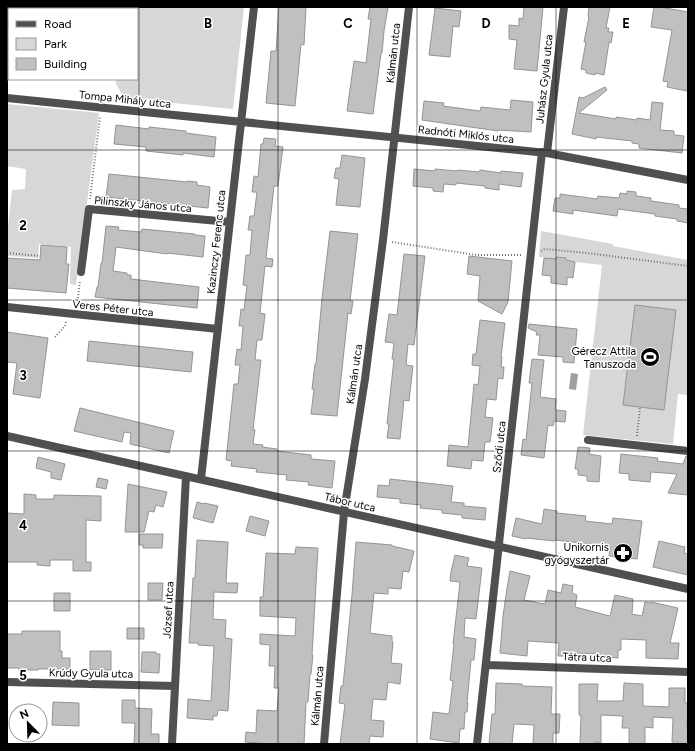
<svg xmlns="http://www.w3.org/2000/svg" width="695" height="751" font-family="Figtree,sans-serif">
	<rect width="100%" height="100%" fill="#fff"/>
	<path fill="#d7d7d7" d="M119 7H244L233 109 124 98 116 84V79H137V9H119Z
		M7 104 99 113 76 285 70 284 71 247 39 244 38 258 7 256V236L12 190 25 189 26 169 7 166Z
		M541 231 613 244V246L688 260V395L678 394 673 444 583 435 602 265 575 262 566 260V258L557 257 556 259 539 257Z"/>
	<path fill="#9e9e9e" d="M571 373 578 374 576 390 569 389Z"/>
	<path fill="#c0c0c0" stroke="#949494" d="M279 7H306L304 45 301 44 295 106 266 103 271 51H276Z
		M370 7H388L384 31 382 53H381L373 114 347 111 354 61 366 63 371 19H368Z
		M524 7H543L537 71 514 69 517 40 509 39V25L519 26V18L523 19Z
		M589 7H610L606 28H609L608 32H613L611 43 609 42 604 75 595 73V75L586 73V70L581 69 586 42H584L589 17 588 16Z
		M654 7H660L688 12V84L687 91 667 87 668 82 663 81 672 30 651 27Z
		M435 8 461 11 459 27 453 26 450 57 429 55Z
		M605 87 607 90 579 113 616 119V117L637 120V118L650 120 652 102 663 103 660 130 674 131V135L684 136 682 153 639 148V144L632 143V141L596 137V139L572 134 579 97 583 98Z
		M511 100 533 102 531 132 498 130V131L422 120 424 101 444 103 443 106 480 111 481 107 510 110Z
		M116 125 149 129V127L186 131V133L216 137 214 157 183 153V155L146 151V147L114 144Z
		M264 138 276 139 275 146 283 147 278 186H274L266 258 273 259 272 267 265 266 260 313 265 314 262 340H257L255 360H261L253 430H255L253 444 263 445 262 447 277 449V451L311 455V459L335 461 332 488 308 485 309 482 286 480 287 475 256 472 257 469 231 466 232 461 226 460 234 384H238L240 365H235L237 349 241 350 243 326H239L241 309 244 310 247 286 243 285 246 255H250L252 230H248L250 216H254L257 192H252L254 176 258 177 261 144H263Z
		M342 155 365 158 360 207 336 205 339 179 334 178 336 168H340Z
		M414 169 435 171V169L457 171 458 170 479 172 480 170 501 173V171L523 173 521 187 499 184V190L485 188V186L456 183V185L444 184 443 192 433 191V188L413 186Z
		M109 174 187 182V181L197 182V185L210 187 208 208 106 197Z
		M627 191 636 192V196L651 198V201L679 205V208L688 209V223L677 221V219L655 216V214L618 209 617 216 573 210V214L553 211 555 198H560V194L597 199 598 196 619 198 620 193 627 194Z
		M106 226 119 227 118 230 141 232 142 229 195 234V235L205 236 203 257 167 253V254L116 247 113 271 127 273V275H131V279L199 287 197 308 95 297 97 287H98L101 263H102Z
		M330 231 358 234 350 301H353L351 314 348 313 337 416 311 414 314 389H312L315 364H316L322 298Z
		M41 245 67 247 66 264H69L66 293 7 288V258L40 260Z
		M404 254 425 256 414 345 408 344 406 365 413 366 409 401 404 400 400 439 387 438 389 424H387L394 359H392L394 343 385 342 389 314 397 315Z
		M469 256 512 261 508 302 502 314 478 301 480 276 467 274Z
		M556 257 566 258V260L575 262 573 278 567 277V285L551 283V276L542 275 544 258 556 259Z
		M635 305 676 310 664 410 623 405Z
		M480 320 505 323 501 357H502L501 367H504L503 379 498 378 496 400 487 399 485 417 493 418 490 442H485L483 461 472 460 471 469 447 466 449 445 468 447 474 384 478 385 480 366 472 365 473 354H476Z
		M529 324 577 329 574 363 563 362V357L538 355 540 335H536L537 332 528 328Z
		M7 332 48 338 40 398 13 394 17 363 7 362Z
		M89 341 193 352 191 372 87 361Z
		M532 359 544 360 540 397 556 399 555 410 566 411 565 422 554 421 553 426 548 425 544 458 521 455 523 439 526 440 532 383H529Z
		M80 408 174 431 169 453 130 444 131 433 124 432 122 442 74 431Z
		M578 447 590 448 589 454 601 456 599 482 587 481V476L578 475V469H575Z
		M621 454 658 458 657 461 683 464 686 456H688V495L668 493 677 474 651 472 650 482 629 480V474L619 473Z
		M38 457 65 464 61 480 51 478V472L36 468Z
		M98 478 108 480 106 489 96 487Z
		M390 479 453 486 451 502 464 503V506L486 508 485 520 462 518V515L442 513V510L420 508 421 505 400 503V499L377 497 378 485 389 486Z
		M128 484 167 492 163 507 156 505 154 512 149 511 144 532H125Z
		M24 494 36 495V499H54V495L101 496V521L86 520V562H91V571H73V560H50V566L37 565V562H7V513L24 514Z
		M197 502 204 504V503L218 506 213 523 193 518Z
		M544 509 557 511V513L586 516 585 521 612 524 613 518 642 521 637 559 609 556 610 546 554 540V541L526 538V539L512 536 516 518 542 524Z
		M250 516 269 521 265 536 246 531Z
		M139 534H163L162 548H143V545H139Z
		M197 540 228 542 226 583H238L237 593 214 592 213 619 226 620 225 638 232 639 228 711 218 710 217 716H213V720L187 718 188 699 211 701 214 646 198 645V643H189L193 578H195Z
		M659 541 685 547 684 553 688 554V575L653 567Z
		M356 542 392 545V546L414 551 409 572 403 571 401 589 388 588V594L374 593 370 633 392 636V641L393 642 391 663 402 664 400 684 388 682 386 700 373 699 371 720 384 721 383 737 370 736 369 744H340L345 704 339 703 341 686H343L352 595Z
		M296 547 318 548 312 655H313L311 674H310L308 702H306L304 744H269L245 742 246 732 256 733 257 710 277 711 279 688H274L275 666H269L270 645 260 644V634L295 636 296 618 260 616V597H263L266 553 295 554Z
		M455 555 469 558 467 566 482 568 476 619 465 618 464 637 476 639 474 660H471L467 703H468L467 712H465L464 729H460L459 743 430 739 433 712 449 714 453 681 450 680 454 644H453L460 582 450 581 451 572Z
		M510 571 530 576 524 600 545 604 548 590 561 593 563 584 573 586 572 593 577 595 575 607 610 616 615 595 633 599 632 614 642 616 645 602 651 603V602L678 608 670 643H679L678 659 646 658V640L621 639V650H618V658L598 657 599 654 576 653V656H558L559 643 528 641 527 656 500 653 503 616 507 588Z
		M148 583H163L162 600H148Z
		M54 593H70V611H54Z
		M127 628H144V639H127Z
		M22 631H60V651H62V658H70V669H38V670H19V668H7V634H22Z
		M90 651H111V670H90Z
		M142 652H156V654H160L159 673 141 672Z
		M496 683 522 684V686L552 687 551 714H560L559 733H553V744H533L534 725 514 724 512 744 489 743 492 714H495Z
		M624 683 643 684V706L669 707V688H685V703H688L687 728H688V744H678V742H672L673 718 653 717V728L645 727V744H629V728H622L623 716 601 715V743L595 742V744H580L581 715H579V684H598L597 701H623Z
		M122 700H135V708L152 709 151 734H159V744H134L135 723H122Z
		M53 702 79 703V726L52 725Z"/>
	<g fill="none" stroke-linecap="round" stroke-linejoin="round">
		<path stroke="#727272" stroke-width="2" stroke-dasharray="1 2" stroke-linecap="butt" d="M7 22H9
			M90 199 100 116
			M392 242 476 255H521
			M541 251 545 249 587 253 688 266
			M7 253 40 256
			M77 304 80 281
			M55 337 65 326 66 322
			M637 436 640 407"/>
		<path stroke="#505050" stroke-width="5.5" d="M63 9V7"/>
		<path stroke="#505050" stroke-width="8" d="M7 98 547 153 688 180
			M547 153 564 7
			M81 272 89 209 229 222
			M7 307 218 329
			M7 436 688 589
			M588 440 688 451
			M201 479 254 7
			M486 665 688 672
			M7 682 175 686
			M172 744 186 476
			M324 744 344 512 365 379 383 240 409 7
			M477 744 542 152"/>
	</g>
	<path fill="none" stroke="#000" stroke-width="1" stroke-opacity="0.55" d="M139 7V744M278 7V744M417 7V744M556 7V744M7 150H688M7 300H688M7 451H688M7 601H688"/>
	<defs>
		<symbol id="stadium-disc" viewBox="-11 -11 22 22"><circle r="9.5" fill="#000" stroke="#fff"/><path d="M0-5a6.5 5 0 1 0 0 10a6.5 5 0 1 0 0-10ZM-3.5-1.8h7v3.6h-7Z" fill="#fff"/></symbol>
		<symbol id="pharmacy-disc" viewBox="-11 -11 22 22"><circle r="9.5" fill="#000" stroke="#fff"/><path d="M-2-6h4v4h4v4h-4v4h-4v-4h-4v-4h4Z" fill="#fff"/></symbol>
	</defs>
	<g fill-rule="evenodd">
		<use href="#stadium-disc" x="639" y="346" width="22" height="22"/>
		<use href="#pharmacy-disc" x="612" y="542" width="22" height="22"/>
	</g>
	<g text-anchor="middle" stroke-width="3" stroke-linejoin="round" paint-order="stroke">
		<g font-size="11" fill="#000" stroke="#fff">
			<text transform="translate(393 53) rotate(-84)" y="4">Kálmán utca</text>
			<text transform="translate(544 79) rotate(-84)" y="4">Juhász Gyula utca</text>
			<text transform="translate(125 99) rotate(6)" y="4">Tompa Mihály utca</text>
			<text transform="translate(466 134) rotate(6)" y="4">Radnóti Miklós utca</text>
			<text transform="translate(143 204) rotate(5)" y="4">Pilinszky János utca</text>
			<text transform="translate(216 242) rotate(-84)" y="4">Kazinczy Ferenc utca</text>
			<text transform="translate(113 308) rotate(6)" y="4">Veres Péter utca</text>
			<text transform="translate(354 374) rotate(-82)" y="4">Kálmán utca</text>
			<text transform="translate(499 447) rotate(-84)" y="4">Sződi utca</text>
			<text transform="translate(350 502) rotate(13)" y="4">Tábor utca</text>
			<text transform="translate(168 610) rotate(-87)" y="4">József utca</text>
			<text transform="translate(587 657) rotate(2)" y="4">Tátra utca</text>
			<text transform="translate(91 673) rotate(1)" y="4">Krúdy Gyula utca</text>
			<text transform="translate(317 696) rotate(-85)" y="4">Kálmán utca</text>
		</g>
		<g font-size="11" fill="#000" stroke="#fff" text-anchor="end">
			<text x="636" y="355">Gérecz Attila<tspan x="636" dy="13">Tanuszoda</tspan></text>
			<text x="609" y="551">Unikornis<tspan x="609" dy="13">gyógyszertár</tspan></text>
		</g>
	</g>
	<g font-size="13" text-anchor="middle" font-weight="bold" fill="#000" stroke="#fff" stroke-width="3" stroke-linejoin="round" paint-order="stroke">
		<text x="208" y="28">B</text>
		<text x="348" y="28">C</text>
		<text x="486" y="28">D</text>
		<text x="626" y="28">E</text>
		<text x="23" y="230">2</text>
		<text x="23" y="380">3</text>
		<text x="23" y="530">4</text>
		<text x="23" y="680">5</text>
	</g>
	<rect width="695" height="751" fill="none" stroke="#000000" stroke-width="16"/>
	<rect x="8" y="8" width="130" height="72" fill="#ffffff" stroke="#999999"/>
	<rect x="16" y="21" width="20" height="6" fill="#505050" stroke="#999999"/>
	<text x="44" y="28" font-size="12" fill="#000000">Road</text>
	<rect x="16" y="38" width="20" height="12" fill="#d7d7d7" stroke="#999999"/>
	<text x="44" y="48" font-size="12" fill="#000000">Park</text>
	<rect x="16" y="58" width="20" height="12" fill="#c0c0c0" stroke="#999999"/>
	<text x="44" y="68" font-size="12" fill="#000000">Building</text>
	<g transform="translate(28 723) rotate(337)"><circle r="19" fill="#ffffff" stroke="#999999"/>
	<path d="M0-3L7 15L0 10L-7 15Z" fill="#000000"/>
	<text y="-6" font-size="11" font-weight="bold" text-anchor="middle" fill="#000000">N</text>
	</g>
</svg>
